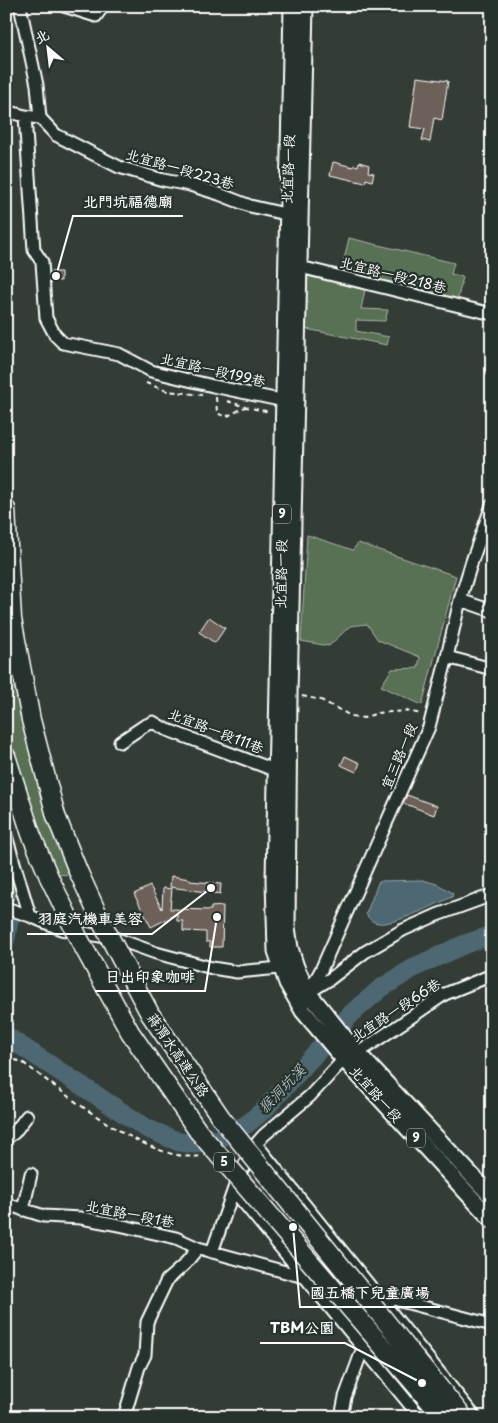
<svg xmlns="http://www.w3.org/2000/svg" width="498" height="1423" font-family="'Playpen Sans','LXGW WenKai TC',sans-serif">
	<rect width="100%" height="100%" fill="#343c36"/>
	<filter id="ink" filterUnits="userSpaceOnUse"><feTurbulence type="fractalNoise" baseFrequency=".02" numOctaves="2"/><feDisplacementMap in="SourceGraphic" scale="10" xChannelSelector="R" yChannelSelector="G"/><feConvolveMatrix kernelMatrix="1 2 1 2 8 2 1 2 1" color-interpolation-filters="sRGB"/></filter>
	<g filter="url(#ink)">
		<path fill="#596f53" stroke="#acb7a9" d="M349 238 454 263 451 274 463 277 457 301 341 273Z
			M307 276 365 290 361 309 388 310 385 321 356 320V331L389 337 387 345 306 329Z
			M307 535 353 550 358 543 456 576 422 705 381 686 392 669 418 668 420 657 378 640 367 624 350 626 329 646 301 641Z
			M6 625 71 875 55 874 37 831 6 732Z
			M6 858 18 891 12 901 6 899Z"/>
		<path fill="#4d6772" stroke="#94a4aa" d="M423 880 437 884 453 893 452 897C436 904 393 926 378 923 372 922 369 919 366 914L378 883 381 881Z"/>
		<g fill="none" stroke-linecap="round" stroke-linejoin="round">
			<path stroke="#4d6772" stroke-width="19" d="M6 910 9 921 6 938
				M6 1036 146 1128 179 1142 194 1144 221 1138 247 1124 265 1109 351 1014 380 989 415 967 465 944 492 935"/>
		</g>
		<path fill="#6d6159" stroke="#fff" d="M417 77 448 81 442 120 434 118 430 142 422 140 425 129 410 127Z
			M333 162 353 167 354 165 358 166 359 162 369 165 368 172 374 173 372 181 366 179 365 183 330 175Z
			M51 272H61V281L51 280Z
			M209 617 225 628 215 643 199 632Z
			M345 756 360 763 356 772 341 765Z
			M407 795 437 806 434 815 403 803Z
			M171 876 190 879V881L221 884 220 894 170 887Z
			M150 886 162 909 163 888 172 889 170 909 211 910V907L223 906 222 947H210V942H206V932L183 931V921H177V914L151 927 134 894Z"/>
		<g fill="none" stroke-linecap="round" stroke-linejoin="round">
			<defs>
				<path id="minor" d="M20 6 37 85 40 118
					M64 6 96 16 103 6
					M6 111 25 116 40 118 56 135 119 167 163 180 190 185 219 194 250 206 294 216
					M25 116 34 250 42 262 46 318 55 335 63 343 119 354 151 371 213 386 289 402
					M292 265 492 314
					M460 600 492 611
					M447 657 492 669
					M120 742 144 726 153 722 165 729 277 771
					M6 836 30 916
					M6 908 30 916 61 929 117 939 156 953 212 968 237 972 290 967
					M309 992 330 979 365 952 403 930 437 915 492 895
					M304 996 308 993 321 970 429 727 447 657 460 600 472 561 492 505
					M6 1138 14 1133 27 1116
					M256 1144 475 1417
					M234 1191 420 1417
					M6 1204 44 1216 81 1218 119 1225 176 1238 198 1248 304 1277
					M23 1210 31 1174
					M212 1252 238 1177 256 1144 264 1135 310 1096 344 1059 358 1053 445 994 492 975
					M124 1417 139 1367 145 1355 147 1322 167 1280 184 1265 198 1248
					M341 1417 345 1397 363 1348 378 1295 492 1325"/>
				<path id="major" d="M292 6 274 880 276 951 287 983 303 1011 341 1056 492 1220
					M305 6 289 693 287 927 290 948 296 967 308 993 315 1001 352 1047 492 1197"/>
				<path id="highway" d="M6 509 12 619 31 720 56 816 78 871
					M6 756 31 834 49 877"/>
			</defs>
			<use href="#minor" stroke="#fff" stroke-width="15"/>
			<use href="#major" stroke="#fff" stroke-width="19"/>
			<use href="#highway" stroke="#fff" stroke-width="21"/>
			<path stroke="#fff" stroke-width="2" stroke-dasharray="5 4" stroke-linecap="butt" d="M146 383 167 391 202 395
				M216 397 217 413 226 417 245 407
				M227 401 246 407 270 412
				M302 696 321 700 351 716 364 718 377 713 406 711 422 714
				M6 1057 22 1062C64 1092 148 1164 201 1156"/>
			<use href="#minor" stroke="#26332d" stroke-width="11"/>
			<use href="#major" stroke="#26332d" stroke-width="15"/>
			<use href="#highway" stroke="#26332d" stroke-width="18"/>
			<defs>
				<path id="highway-bridge" d="M78 871 100 919 150 1014 222 1119 463 1417
					M49 877 78 937 130 1032 198 1131 443 1417"/>
			</defs>
			<use href="#highway-bridge" stroke="#fff" stroke-width="21" stroke-linecap="butt"/>
			<use href="#highway-bridge" stroke="#26332d" stroke-width="18"/>
		</g>
	</g>
	<g text-anchor="middle" stroke-width="4.5" stroke-linejoin="round" paint-order="stroke">
		<g fill="#26332d" stroke="#bec2c0" stroke-width="1">
			<rect x="273" y="504.5" width="18" height="19" rx="4"/>
			<rect x="407" y="1128.5" width="18" height="19" rx="4"/>
			<rect x="214" y="1152.5" width="20" height="19" rx="4"/>
		</g>
		<g font-size="12" font-weight="bold" fill="#fff">
			<text x="282" y="518">9</text>
			<text x="416" y="1142">9</text>
			<text x="224" y="1166">5</text>
		</g>
		<g font-size="14" fill="#fff" stroke="#26332d">
			<text transform="translate(180 169) rotate(16)" y="5">北宜路一段223巷</text>
			<text transform="translate(288 169) rotate(-88)" y="5">北宜路一段</text>
			<text transform="translate(393 275) rotate(14)" y="5">北宜路一段218巷</text>
			<text transform="translate(213 370) rotate(13)" y="5">北宜路一段199巷</text>
			<text transform="translate(281 574) rotate(-89)" y="5">北宜路一段</text>
			<text transform="translate(216 731) rotate(21)" y="5">北宜路一段111巷</text>
			<text transform="translate(399 756) rotate(-67)" y="5">宜三路一段</text>
			<text transform="translate(396 1010) rotate(-33)" y="5">北宜路一段66巷</text>
			<text transform="translate(178 1055) rotate(56)" y="5">蔣渭水高速公路</text>
			<text transform="translate(376 1094) rotate(48)" y="5">北宜路一段</text>
			<text transform="translate(130 1214) rotate(11)" y="5">北宜路一段1巷</text>
		</g>
		<g font-size="15" font-style="italic" fill="#afbbc0" stroke="#26332d">
			<text transform="translate(282 1089) rotate(-46)" y="5">猴洞坑溪</text>
		</g>
	</g>
	<path fill="none" stroke="#fff" stroke-width="2" d="M56 276L73 216H183M211 888L152 934H27M217 917L205 991H95M293 1227L300 1307H440M422 1383L345 1343H260"/>
	<g fill="#fff" stroke="#26332d" stroke-width="2">
		<circle cx="56" cy="276" r="5"/>
		<circle cx="211" cy="888" r="5"/>
		<circle cx="217" cy="917" r="5"/>
		<circle cx="293" cy="1227" r="5"/>
		<circle cx="422" cy="1383" r="5"/>
	</g>
	<g font-size="15" text-anchor="middle" font-weight="bold" fill="#fff" stroke="#26332d" stroke-width="4.5" stroke-linejoin="round" paint-order="stroke">
		<text x="128" y="207">北門坑福德廟</text>
		<text x="90" y="924">羽庭汽機車美容</text>
		<text x="150" y="982">日出印象咖啡</text>
		<text x="370" y="1298">國五橋下兒童廣場</text>
		<text x="302" y="1333">TBM公園</text>
	</g>
	<rect width="498" height="1423" fill="none" stroke="#26332d" stroke-width="25"/>
	<rect x="12" y="12" width="473" height="1398" fill="none" stroke="#fff" stroke-width="2" filter="url(#ink)"/>
	<g transform="translate(48 48) rotate(332)" stroke="#26332d" stroke-width="4" paint-order="stroke">
	<path d="M0-4L9 19L0 12L-9 19Z" fill="#ffffff"/>
	<text y="-8" font-size="14" font-weight="bold" text-anchor="middle" fill="#ffffff">北</text>
	</g>
</svg>
